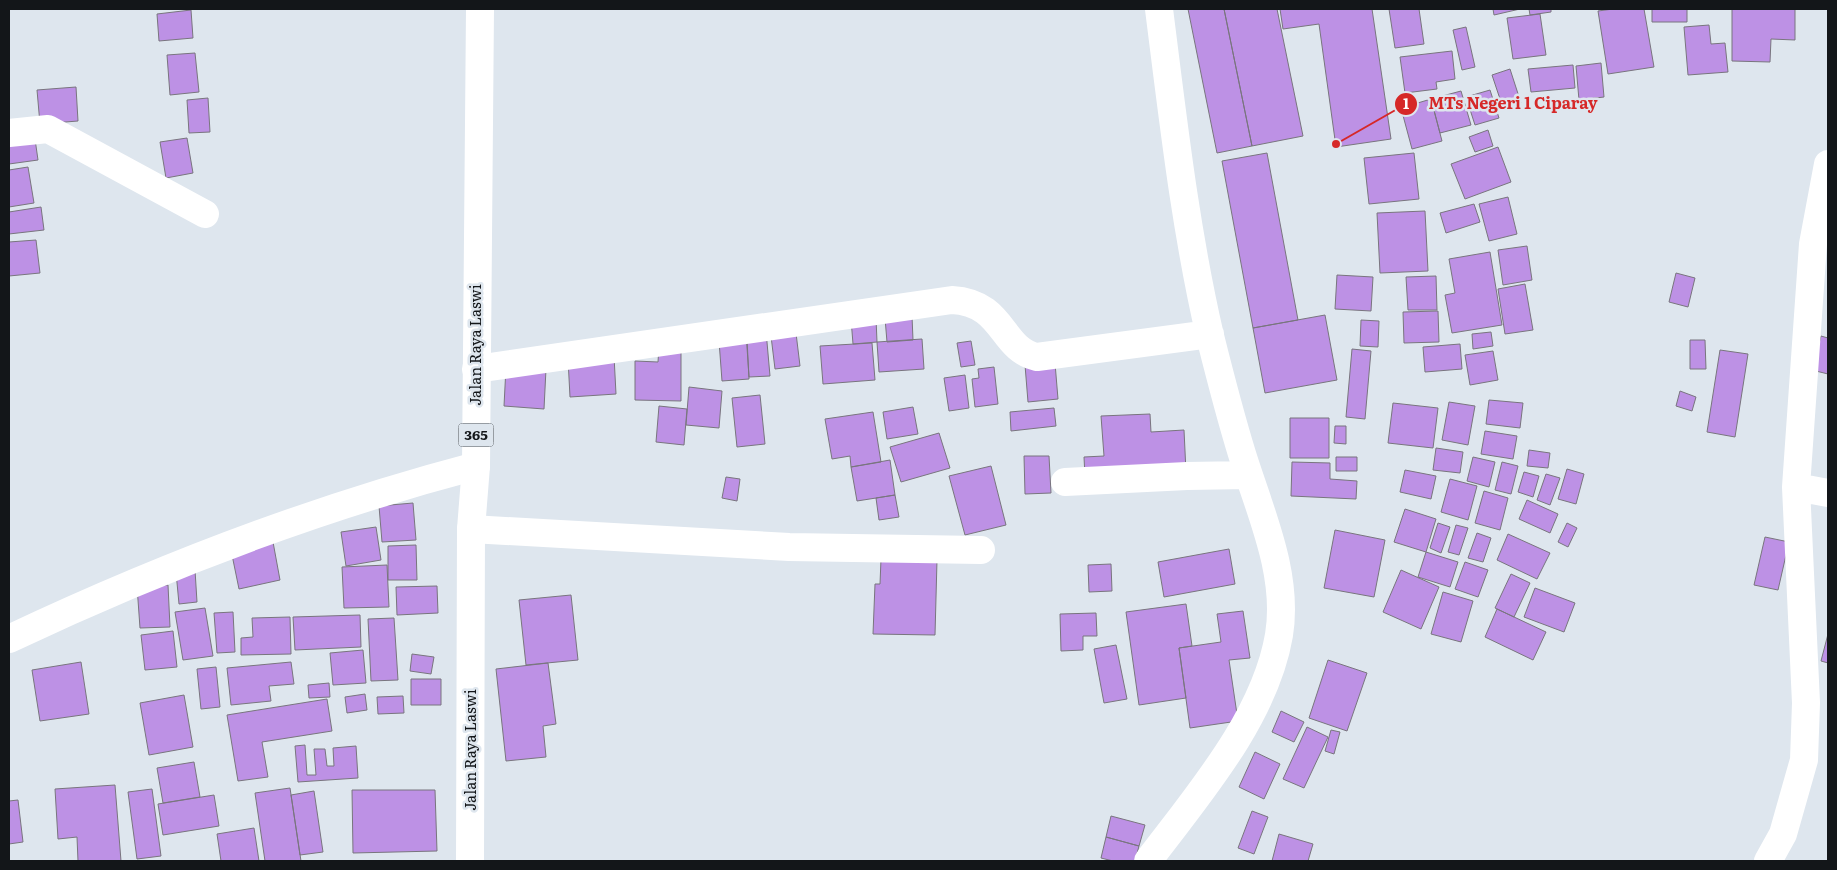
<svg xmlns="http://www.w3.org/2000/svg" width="1837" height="870" font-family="Literata,serif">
	<rect width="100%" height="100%" fill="#dee6ee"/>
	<path fill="#bd91e5" stroke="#79757e" d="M1188 9H1224L1252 146 1217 153Z
		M1224 9H1277L1303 136 1252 146Z
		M1280 9H1372L1391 139 1336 147 1319 24 1283 29Z
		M1389 9H1419L1424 44 1395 48Z
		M1493 9H1520L1494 15Z
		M1529 9H1551V12L1530 15Z
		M1613 9H1644L1654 67 1608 74 1598 11Z
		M1652 9H1687V22H1652Z
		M1732 9H1795V40L1771 39 1770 62 1732 61Z
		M191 10 193 38 159 41 157 14Z
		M1540 14 1546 55 1513 59 1507 18Z
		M1709 25 1711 44 1725 43 1728 72 1688 75 1684 27Z
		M1466 27 1475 67 1462 70 1453 30Z
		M1452 51 1455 79 1436 82 1437 89 1405 93 1400 57Z
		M195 53 199 92 170 95 167 55Z
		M1601 63 1604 97 1579 100 1576 66Z
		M1573 65 1575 88 1531 92 1528 69Z
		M1510 69 1521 103 1503 108 1492 75Z
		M76 87 78 121 40 124 37 90Z
		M1490 90 1499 118 1475 125 1466 97Z
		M1461 91 1471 125 1440 133 1431 99Z
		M208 98 210 132 189 133 187 100Z
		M1431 99 1442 141 1412 149 1401 108Z
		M1488 130 1493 146 1475 152 1469 137Z
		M34 132 38 160 9 164V136Z
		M187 138 193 173 166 178 160 142Z
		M1498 147 1511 182 1465 199 1451 164Z
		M1267 153 1298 320 1253 328 1222 161Z
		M1414 153 1419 199 1369 204 1364 158Z
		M28 167 34 203 9 207V170Z
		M1508 197 1517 234 1489 241 1479 204Z
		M1474 204 1480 222 1446 233 1440 213Z
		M41 207 44 230 9 234V212Z
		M1425 211 1428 271 1380 273 1377 213Z
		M36 240 40 273 9 276V242Z
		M1527 246 1532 280 1503 285 1498 250Z
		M1490 252 1502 325 1452 333 1445 295 1455 293 1449 259Z
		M1676 273 1695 278 1688 307 1669 302Z
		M1337 275 1373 277 1371 311 1335 309Z
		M1436 276 1437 310H1408L1406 277Z
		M1525 284 1533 330 1505 334 1498 289Z
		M1438 311 1439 342 1404 343 1403 312Z
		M1325 315 1337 380 1265 393 1253 328Z
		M912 316 913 340 887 342 885 318Z
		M876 318 877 342 853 344 851 319Z
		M1361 320 1379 321 1378 347 1360 346Z
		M766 331 770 376 749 377 746 332Z
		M1491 332 1493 346 1473 349 1472 334Z
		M796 333 800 366 775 369 771 336Z
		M1821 336 1828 338V374L1812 370Z
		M747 339 749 379 722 381 719 341Z
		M922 339 924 369 879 372 877 342Z
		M1690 340H1705L1706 369H1690Z
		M971 341 975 365 961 367 957 343Z
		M872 343 875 380 823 384 820 346Z
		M1460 344 1462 369 1425 372 1423 347Z
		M659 346H681V401L635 400V361L658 362Z
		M1352 349 1371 351 1365 419 1346 417Z
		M1720 350 1748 354 1735 437 1707 432Z
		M1493 351 1498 380 1470 385 1465 355Z
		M614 356 616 394 570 397 568 359Z
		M1055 363 1058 399 1028 402 1025 365Z
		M506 367 546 369 544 409 504 406Z
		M994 367 998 404 975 407 972 379 979 378 978 369Z
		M965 375 969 408 949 411 944 378Z
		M689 387 722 391 719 428 686 425Z
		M1680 391 1696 397 1692 411 1676 406Z
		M760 395 765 444 737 447 732 398Z
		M1489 400 1523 403 1520 428 1486 424Z
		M1449 402 1475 406 1468 445 1442 440Z
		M1393 403 1438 408 1433 448 1388 443Z
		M659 406 687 409 684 445 656 442Z
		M913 407 918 434 887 439 883 412Z
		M1054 408 1056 426 1011 431 1010 412Z
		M873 412 881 462 851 467 850 456 832 459 825 419Z
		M1150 414 1151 432 1184 430 1186 472 1085 477 1084 457 1104 456 1101 416Z
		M1290 418H1329V458H1290Z
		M1335 426H1346V444L1334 443Z
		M1485 431 1517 436 1513 459 1481 454Z
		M939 433 950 468 901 482 890 447Z
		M1436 448 1463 452 1460 473 1433 470Z
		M1529 450 1550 453 1548 468 1527 466Z
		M1024 456H1049L1051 493 1025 494Z
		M1336 457H1357V471H1336Z
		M1473 457 1495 462 1489 487 1467 481Z
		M890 460 895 495 857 501 851 467Z
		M1292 462 1330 463V479L1357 481 1356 499 1291 496Z
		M1502 462 1518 466 1511 494 1495 490Z
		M991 466 1006 525 965 535 949 476Z
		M1567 469 1584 474 1576 504 1558 499Z
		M1405 470 1436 476 1431 499 1400 492Z
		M1524 472 1539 476 1533 497 1518 492Z
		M1546 474 1560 478 1550 505 1537 500Z
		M726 477 740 479 737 501 722 498Z
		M1450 479 1477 486 1468 520 1441 512Z
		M1484 491 1508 498 1500 530 1475 523Z
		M895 495 899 517 879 520 876 498Z
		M1527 500 1558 514 1550 533 1519 519Z
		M413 503 416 540 382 542 379 506Z
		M1405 509 1436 519 1426 552 1394 542Z
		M1438 523 1450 527 1441 553 1430 548Z
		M1567 523 1577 528 1568 547 1558 542Z
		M1456 525 1468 528 1459 555 1448 552Z
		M376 527 381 560 346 566 341 532Z
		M1335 530 1385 540 1374 597 1324 588Z
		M1477 533 1491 538 1483 562 1468 558Z
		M1508 534 1550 553 1537 579 1497 560Z
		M1765 537 1789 542 1778 590 1754 585Z
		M273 542 280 580 239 589 231 550Z
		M416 545 417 580H388V546Z
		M1229 549 1235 584 1164 597 1158 562Z
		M1426 552 1458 562 1450 587 1418 577Z
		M881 559 937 560 935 635 873 634 875 584H880Z
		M1465 562 1488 570 1478 597 1455 589Z
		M1111 564 1112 591 1089 592 1088 565Z
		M387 565 389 607 344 608 342 567Z
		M195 570 197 602 179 604 176 572Z
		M1401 570 1439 587 1421 629 1383 612Z
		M1511 574 1530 583 1514 617 1495 608Z
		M168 585 170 627 140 628 137 586Z
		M437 586 438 613 397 615 396 587Z
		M1535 588 1575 603 1564 632 1524 617Z
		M1443 592 1473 601 1461 642 1431 634Z
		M571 595 578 660 526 665 519 600Z
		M1186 604 1192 646 1179 648 1186 698 1139 705 1126 612Z
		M205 608 213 656 183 660 175 612Z
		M1497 609 1546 632 1533 660 1485 637Z
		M1243 611 1250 658 1229 660 1238 721 1190 728 1179 648 1221 642 1217 614Z
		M233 612 235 652 217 653 214 613Z
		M1096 613 1097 636H1083V650L1061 651 1060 614Z
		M360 615 361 647 295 650 293 617Z
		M290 617 291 654 241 655V638L253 637 252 618Z
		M394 618 398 680 371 681 368 619Z
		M173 631 177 667 145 670 141 635Z
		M1828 634V663L1821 661Z
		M1116 645 1127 699 1104 703 1094 649Z
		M363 650 366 683 333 685 330 653Z
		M412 654 434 657 431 674 410 671Z
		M1328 660 1367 673 1347 731 1309 718Z
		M81 662 89 714 40 721 32 670Z
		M291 662 294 684 269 686 271 701 231 705 227 668Z
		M548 663 556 724 543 726 546 757 506 761 496 669Z
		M216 667 220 707 201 709 197 669Z
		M411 679H441V705H411Z
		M329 683 330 697 309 698 308 685Z
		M365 694 367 710 347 713 345 697Z
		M184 695 193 747 149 755 140 703Z
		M403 696 404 713 378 714 377 697Z
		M327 699 332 731 262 742 268 777 238 781 227 715Z
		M1281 711 1304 722 1294 742 1272 732Z
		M1307 727 1328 737 1304 788 1283 779Z
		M1331 730 1340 732 1334 754 1325 751Z
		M305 745 307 775H316L314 749H325L327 766H334L333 748 356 746 358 778 298 782 295 746Z
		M1255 752 1280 764 1264 799 1239 787Z
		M194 762 200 797 163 803 157 768Z
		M115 785 121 861H78L77 837 58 839 55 789Z
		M290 788 301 861H265L255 793Z
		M152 789 161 856 137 859 128 792Z
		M352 790H435L437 851 353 853Z
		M314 791 323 852 300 855 291 795Z
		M214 795 219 826 163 835 158 804Z
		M18 800 23 842 9 844V801Z
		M1252 811 1268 817 1254 854 1238 848Z
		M1111 816 1145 825 1139 846 1106 837Z
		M254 828 259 861H221L217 834Z
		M1279 834 1313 844 1308 861H1272Z
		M1106 837 1139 846 1135 861H1113L1101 858Z"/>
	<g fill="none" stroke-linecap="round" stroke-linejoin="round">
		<path stroke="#fff" stroke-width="28" d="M9 133 48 129 205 214
			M476 369 952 300C1005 303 1000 349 1037 357L1210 334
			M1065 482 1187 476 1248 475
			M1796 487 1828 493
			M471 529 789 547 981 550
			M9 639C159 568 316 508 476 466
			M1148 861C1197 796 1265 718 1279 635 1289 574 1260 512 1242 454 1230 415 1220 376 1210 336 1185 228 1173 119 1159 9
			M1768 861 1783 834 1804 760 1806 703 1796 487 1813 244 1828 164"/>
		<path stroke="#fff" stroke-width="28" d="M470 861 471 529 476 466 480 9"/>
	</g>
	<g text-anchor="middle" stroke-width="5" stroke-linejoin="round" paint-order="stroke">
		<rect fill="#dee6ee" stroke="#505459" stroke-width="1" x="458.5" y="423.5" width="35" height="23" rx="4"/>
		<g font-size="14" font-weight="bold" fill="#131619">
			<text x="476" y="440">365</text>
		</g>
		<g font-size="15" fill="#131619" stroke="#dee6ee">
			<text transform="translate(476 345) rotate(-90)" y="5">Jalan Raya Laswi</text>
			<text transform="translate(471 750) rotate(-90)" y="5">Jalan Raya Laswi</text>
		</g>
	</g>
	<path fill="none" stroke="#d62828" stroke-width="2" d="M1336 144L1406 104"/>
	<g fill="#d62828" stroke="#dee6ee" stroke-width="2">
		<circle cx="1336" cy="144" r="5"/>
		<circle cx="1406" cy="104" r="12"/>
	</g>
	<g font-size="15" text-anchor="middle" font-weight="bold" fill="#fff">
		<text x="1406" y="109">1</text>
	</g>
	<g font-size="16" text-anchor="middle" font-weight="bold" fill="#d62828" stroke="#dee6ee" stroke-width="5" stroke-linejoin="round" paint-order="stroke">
		<text x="1513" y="109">MTs Negeri 1 Ciparay</text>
	</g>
	<rect width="1837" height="870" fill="none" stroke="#131619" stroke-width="20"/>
</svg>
